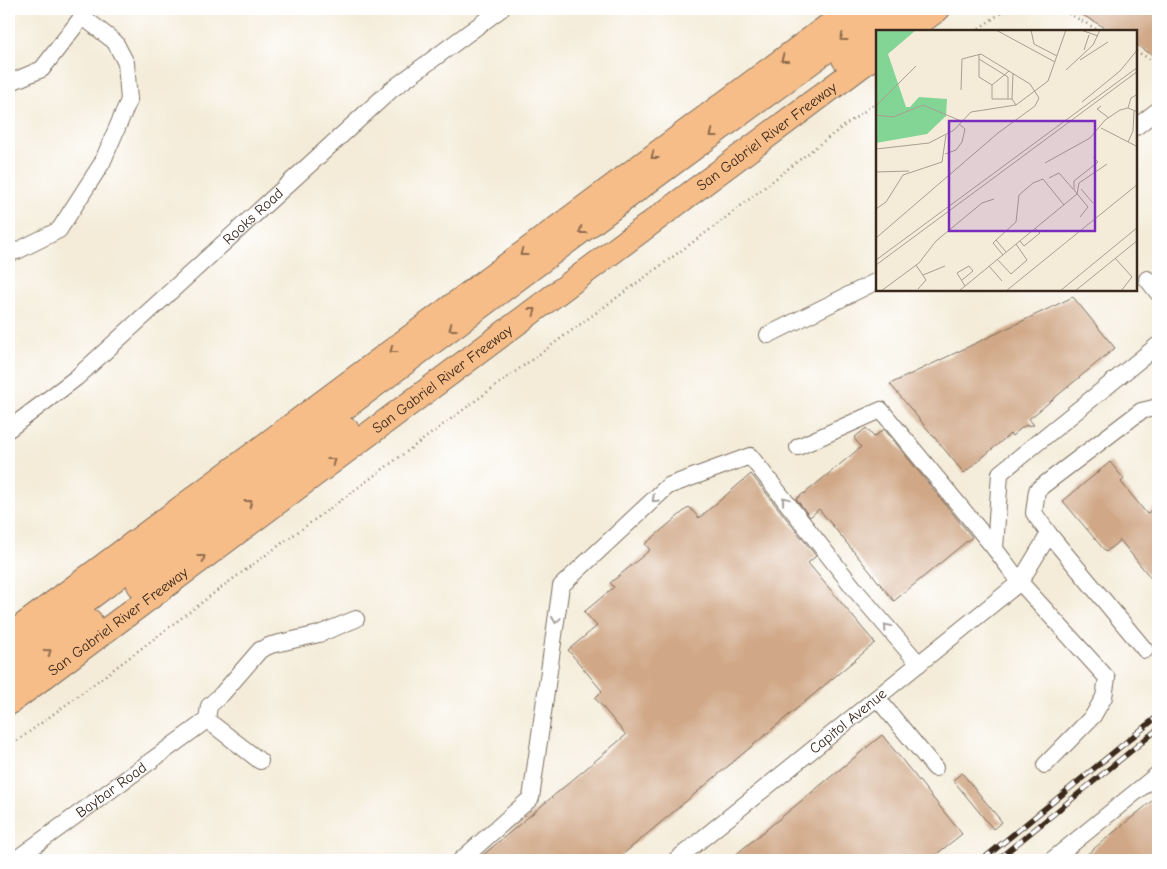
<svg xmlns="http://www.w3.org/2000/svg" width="1167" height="869" font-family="'Comic Neue',sans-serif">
	<rect width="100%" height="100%" fill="#fff"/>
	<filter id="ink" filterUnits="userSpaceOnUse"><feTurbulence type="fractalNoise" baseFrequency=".02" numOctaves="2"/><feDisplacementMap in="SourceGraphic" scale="10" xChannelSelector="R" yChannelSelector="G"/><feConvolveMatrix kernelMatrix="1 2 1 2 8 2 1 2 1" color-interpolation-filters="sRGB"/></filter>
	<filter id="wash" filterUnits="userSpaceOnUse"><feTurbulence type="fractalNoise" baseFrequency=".0096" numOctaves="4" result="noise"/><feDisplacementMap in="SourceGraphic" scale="20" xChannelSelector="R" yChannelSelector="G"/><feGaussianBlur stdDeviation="1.12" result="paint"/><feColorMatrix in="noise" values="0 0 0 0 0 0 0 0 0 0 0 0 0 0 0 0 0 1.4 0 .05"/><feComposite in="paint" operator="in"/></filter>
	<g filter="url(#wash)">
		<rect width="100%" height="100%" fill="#f4ecd9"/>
		<g id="blocks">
			<path fill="#d0a887" d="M1072 9H1158V58L1136 45V31H1111Z
				M1073 297 1115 348 1029 419 1034 425 1024 426 1012 436 1010 434 964 473 890 384Z
				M866 428 874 437 884 429 972 537 894 601 819 509 810 517 796 499 804 493V494L861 447 854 438Z
				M1110 462 1124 479 1121 482 1147 514 1158 504V587L1120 540 1106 552 1063 501Z
				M751 474 816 556 808 563 875 643 616 860H477L626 735 595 698 602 691 568 650 597 626 584 612 614 587 610 583 650 550 645 544 689 507 699 518Z
				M882 735 962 834 929 860H729Z
				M962 773 1002 822 993 829 953 780Z
				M1158 796V860H1080Z"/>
		</g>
	</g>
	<g filter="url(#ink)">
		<use href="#blocks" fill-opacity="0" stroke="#7c6e5f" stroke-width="1"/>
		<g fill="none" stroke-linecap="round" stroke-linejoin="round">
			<defs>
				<g id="minor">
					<path d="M9 83 42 69 88 9"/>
					<path d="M1136 127 1158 110"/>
					<path d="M9 253 17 251 59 230 102 163 129 100 126 63 115 42 83 17"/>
					<path d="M1147 279 1158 293"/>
					<path d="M768 335 877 281"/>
					<path id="s1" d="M9 429 76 378 391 90 501 9"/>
					<path d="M798 447 881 410 995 549"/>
					<path d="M1049 534 1145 650"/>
					<path d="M877 698 935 768"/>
					<path d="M207 720 209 706 222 694 260 650 271 645 319 634 356 619"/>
					<path d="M207 720 260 761"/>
					<path d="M1045 765 1093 716 1104 697 1107 678 1020 582 995 549 1000 473 1158 345"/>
					<path id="s2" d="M15 860 207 720"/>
					<path d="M461 860 531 798 561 586 668 486 750 456 857 592 919 664"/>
					<path id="s3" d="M676 860 1020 582 1049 534 1034 513 1037 490 1141 411 1158 407"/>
					<path d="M1052 860 1158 774"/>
				</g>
				<g id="highway">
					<path d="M881 31 911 9"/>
					<path d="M908 31 938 9"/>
					<path d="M844 59 877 34"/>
					<path d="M139 585 347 430"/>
					<path d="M9 636 851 9"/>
					<path d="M9 658 627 197 883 9"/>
					<path d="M9 681 90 621"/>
					<path id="s4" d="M9 703 877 54"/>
				</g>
			</defs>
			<use href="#minor" stroke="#7c6e5f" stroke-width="18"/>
			<use href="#highway" stroke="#7c6e5f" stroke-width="26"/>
			<path stroke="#7c6e5f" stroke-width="2.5" stroke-dasharray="1 4" stroke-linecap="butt" d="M1060 9 1100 31
				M975 31 1007 9
				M1136 51 1158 64
				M9 747 126 660 226 584 321 515 486 393 715 226 821 143 877 102"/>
			<use href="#minor" stroke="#fff" stroke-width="16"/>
			<use href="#highway" stroke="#f7bd88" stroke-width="24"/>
			<defs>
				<path id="rail" d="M982 860 1158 716
					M997 860 1158 729"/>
			</defs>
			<use href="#rail" stroke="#3b2a1e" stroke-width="5.5"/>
			<use href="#rail" stroke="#fff" stroke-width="4" stroke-dasharray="11" stroke-linecap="butt"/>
		</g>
		<defs><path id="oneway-chevron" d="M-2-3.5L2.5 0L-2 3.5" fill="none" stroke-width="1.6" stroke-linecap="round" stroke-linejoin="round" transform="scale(1.25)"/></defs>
		<g stroke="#906c4e">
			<use href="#oneway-chevron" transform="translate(843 38) rotate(144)"/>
			<use href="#oneway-chevron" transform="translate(784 59) rotate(143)"/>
			<use href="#oneway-chevron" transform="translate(713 134) rotate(143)"/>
			<use href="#oneway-chevron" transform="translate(654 156) rotate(143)"/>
			<use href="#oneway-chevron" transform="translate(582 231) rotate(143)"/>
			<use href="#oneway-chevron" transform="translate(523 253) rotate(143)"/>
			<use href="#oneway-chevron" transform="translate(533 311) rotate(-37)"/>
			<use href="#oneway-chevron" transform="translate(452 328) rotate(143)"/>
			<use href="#oneway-chevron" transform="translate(393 350) rotate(143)"/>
			<use href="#oneway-chevron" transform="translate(332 461) rotate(-37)"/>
			<use href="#oneway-chevron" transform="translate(249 503) rotate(-37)"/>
			<use href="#oneway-chevron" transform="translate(202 558) rotate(-37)"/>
			<use href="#oneway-chevron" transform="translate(48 652) rotate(-36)"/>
		</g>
		<g stroke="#a79f9a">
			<use href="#oneway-chevron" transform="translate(655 499) rotate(137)"/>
			<use href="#oneway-chevron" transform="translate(785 500) rotate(-128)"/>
			<use href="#oneway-chevron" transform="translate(556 620) rotate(98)"/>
			<use href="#oneway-chevron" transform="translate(887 627) rotate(-131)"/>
		</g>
	</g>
	<g text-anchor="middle" stroke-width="4" stroke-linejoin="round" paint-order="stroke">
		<g font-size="15" fill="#3b2a1e" stroke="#fff">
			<text dy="5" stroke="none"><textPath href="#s4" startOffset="946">San Gabriel River Freeway</textPath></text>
			<text dy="5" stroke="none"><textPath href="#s1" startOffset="324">Rooks Road</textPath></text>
			<text dy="5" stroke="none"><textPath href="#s4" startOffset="541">San Gabriel River Freeway</textPath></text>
			<text dy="5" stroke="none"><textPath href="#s4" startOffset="136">San Gabriel River Freeway</textPath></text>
			<text dy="5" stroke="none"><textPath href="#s3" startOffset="221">Capitol Avenue</textPath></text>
			<text dy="5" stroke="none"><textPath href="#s2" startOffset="119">Baybar Road</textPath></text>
		</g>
	</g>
	<g transform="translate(876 30)">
		<rect width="261" height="261" fill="#f4ecd9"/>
		<path d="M0 0H40L12 24 30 77H34L43 67 71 69 70 86 51 104 0 113Z" fill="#83d596"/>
		<path fill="none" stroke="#aa9e8e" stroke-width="1" d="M120 0 179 32M155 0 158 14 181 26M205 0 222 6M208 20 213 5M103 24V47L116 55V69H136M103 29 132 47V69M204 30 232 12M190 40 217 15 224 0M137 43 136 69 140 75M116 55 133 41M206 72 244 41 262 19M0 76 40 36M225 76 221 79 233 88M252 78 255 68 262 64M0 85 17 87 47 75 85 91M225 98 262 117M252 112 257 101 258 81M0 119 53 113 78 100 95 82 140 75 172 51 190 0M69 124 80 120 86 112 89 99 83 94M169 133 214 108 229 90 244 80 252 78 262 82M0 142 33 141M173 148 183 143 197 159M205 159 217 173M0 179 10 172 27 145 66 132 70 105M204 187 212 177 198 160V151L222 132 217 127M0 208 122 103 159 76 163 68 154 54 105 24 86 29 85 60M120 210 140 192 143 165 157 153 167 149 188 175M144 211 148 216 164 203 159 198M127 225 117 213 120 210 130 222M239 228 256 247 245 261M121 229 135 244 151 230 140 214M0 230 262 37M0 235 262 41M40 235 50 250 42 259M113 236 126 251M47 245 69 236M86 250 97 241 93 236 81 243 89 256M5 261 43 233 60 211 106 173 118 169M83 261 201 164 203 153 231 134M130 261 262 154M184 261 262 197M199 261 262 210"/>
		<path fill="#7b2cbf" fill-opacity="0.15" stroke="#7b2cbf" stroke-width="2.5" d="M73 91H219V201H73Z"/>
		<rect width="261" height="261" fill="none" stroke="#3b2a1e" stroke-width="2.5"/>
	</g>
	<rect width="1167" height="869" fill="none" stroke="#fff" stroke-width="30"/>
</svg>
